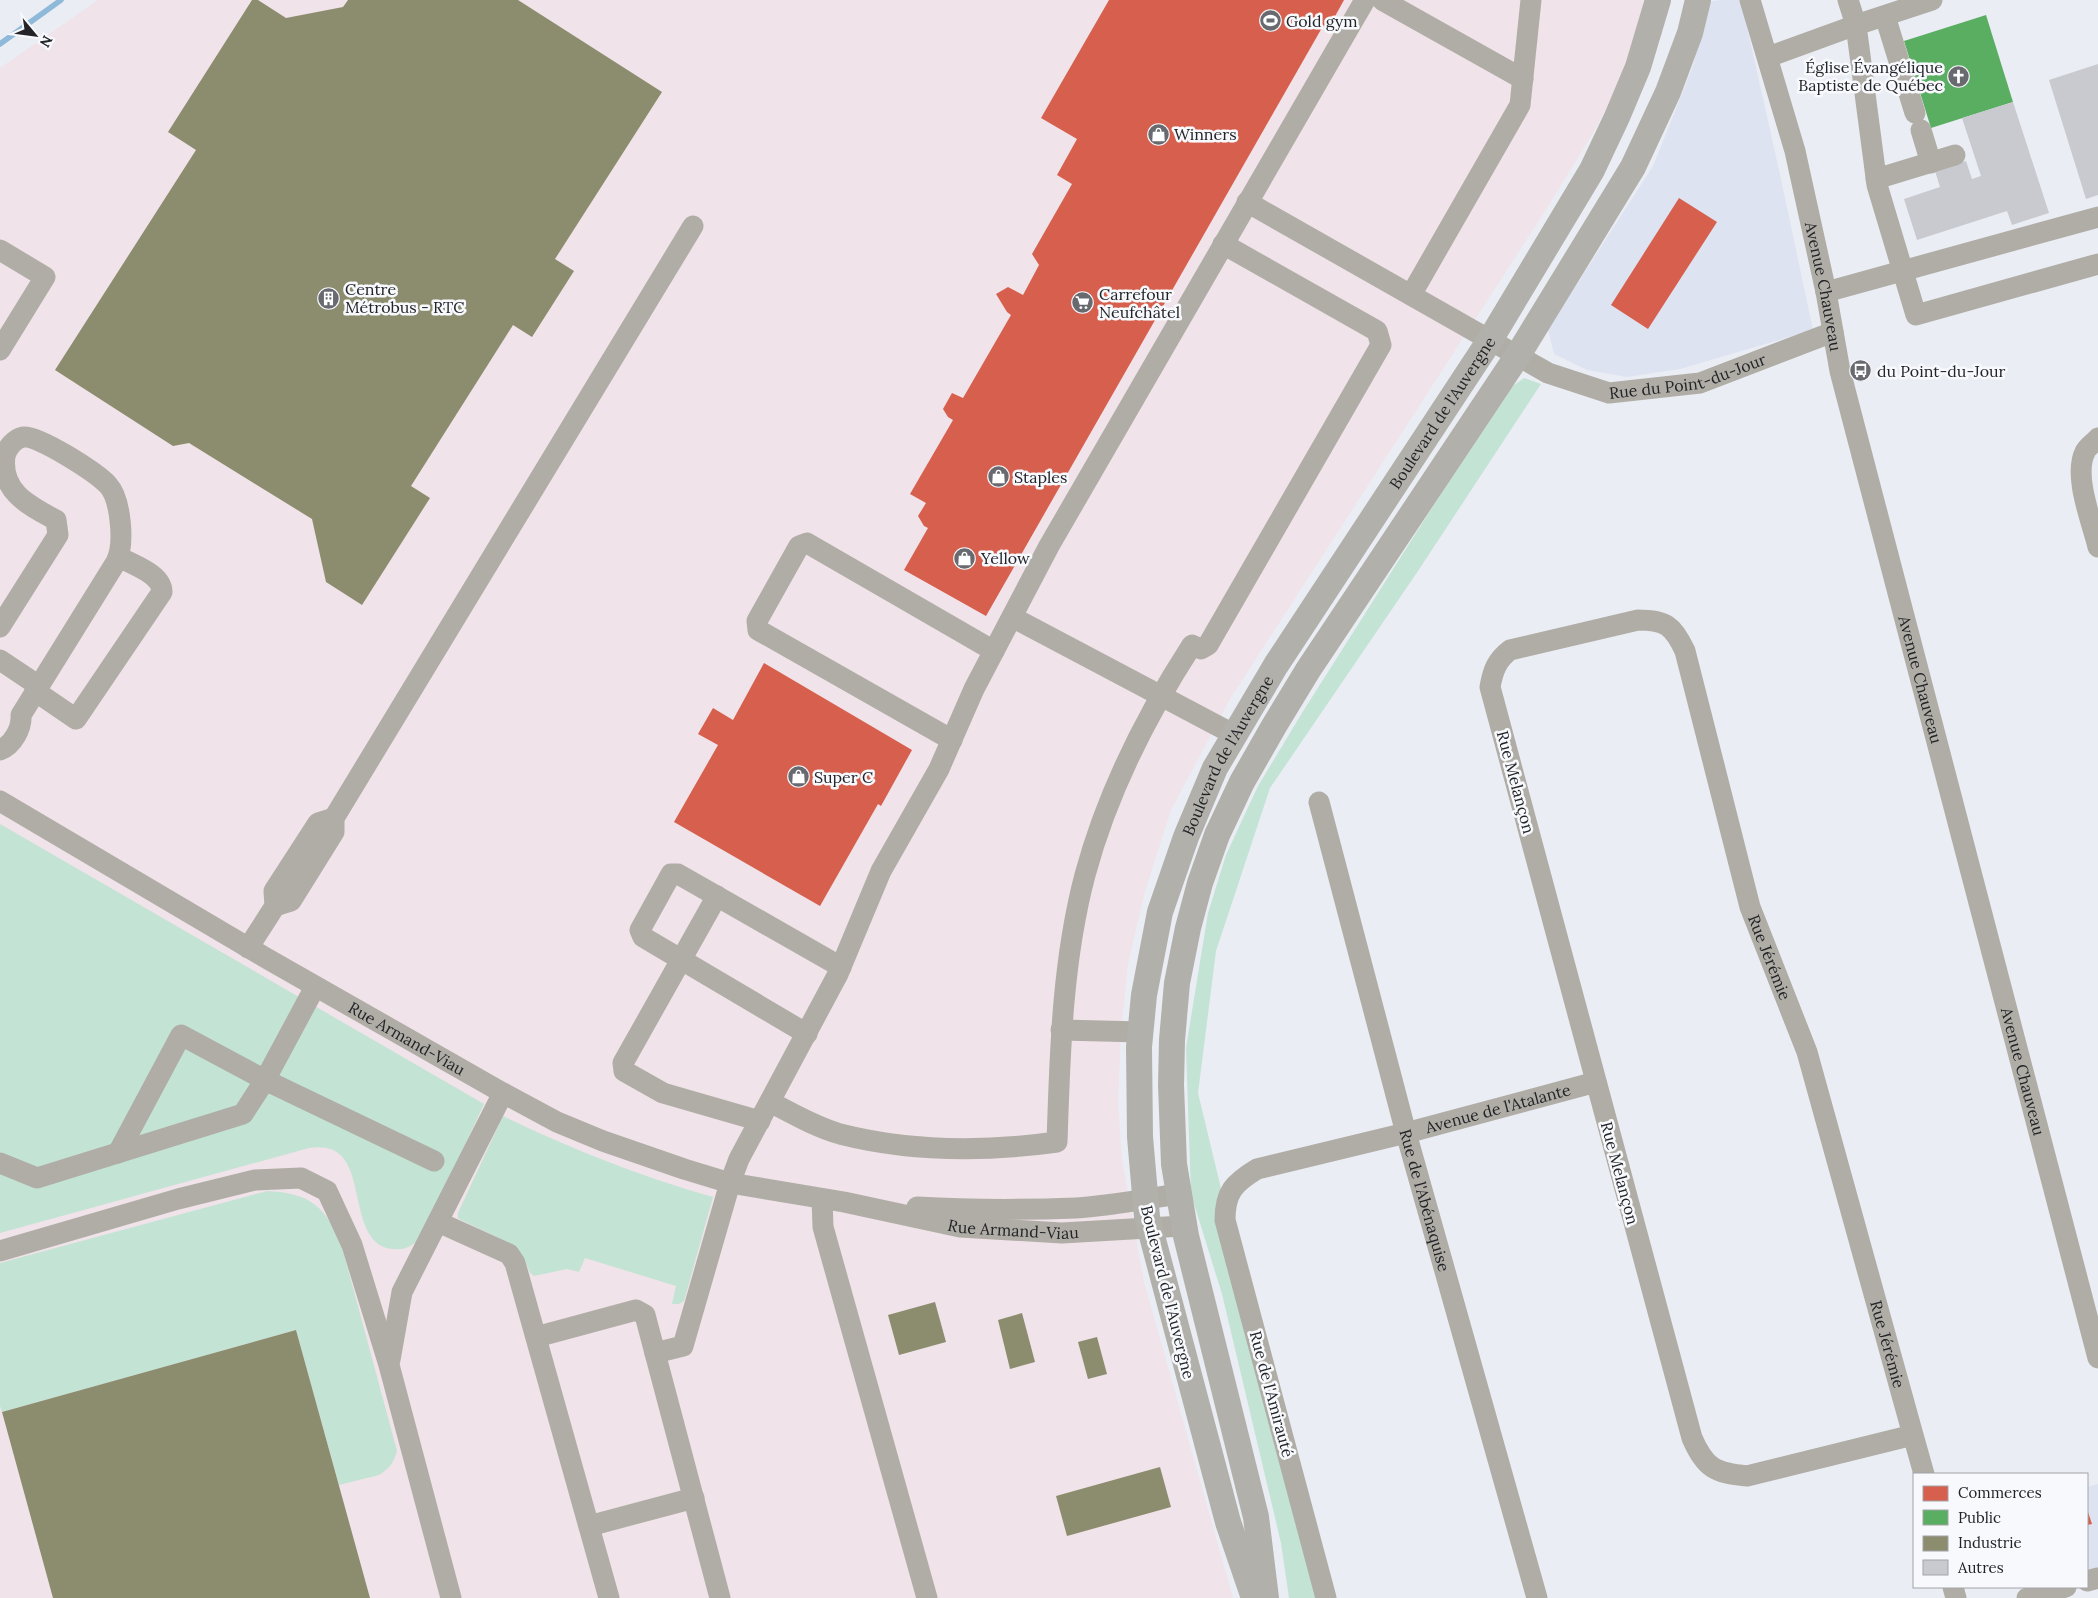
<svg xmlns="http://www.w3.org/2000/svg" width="2098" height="1598" font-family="Lora,serif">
	<rect width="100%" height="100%" fill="#eaedf4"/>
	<path fill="#dee3f1" d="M1720 0H1741L1781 179 1813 330 1680 369 1627 377 1587 370 1554 354 1548 329 1653 166 1693 66 1709 2Z
		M2098 1484V1578L2087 1581V1487Z"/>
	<path fill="#f0e3e9" d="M98 0H1645L1634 42 1610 101 1596 128 1547 208 1230 699 1171 810 1145 891 1128 964 1121 1031 1118 1103 1122 1159 1144 1282 1233 1598H0V68Z"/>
	<path fill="#c3e3d4" d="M1524 378 1541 384 1418 571 1270 788 1216 951 1198 1093 1225 1205 1326 1598H1289L1281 1543 1222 1294 1191 1194 1186 1048 1208 913 1226 855 1258 786 1302 713 1506 391Z
		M0 824 484 1104 425 1231C417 1243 408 1251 393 1249 354 1246 363 1184 344 1159 336 1148 323 1146 309 1148L0 1233Z
		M503 1116C571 1149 640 1176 713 1197L684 1301 679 1304H672L676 1286 585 1258 579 1272 567 1269 534 1276 530 1273 525 1260 509 1243 461 1220 458 1218V1213Z
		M267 1191C311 1193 326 1207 342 1247L397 1451C394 1462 389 1469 379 1475L339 1485 296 1330 2 1412 0 1406V1263Z"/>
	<path fill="#d6604d" d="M1109 0H1344L1328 29 1323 26 986 616 904 570 928 528 924 526 918 516 926 503 910 494 953 420 948 417 943 409 952 393 963 398 1011 315 1007 312 996 294 1008 287 1023 295 1039 265 1032 254 1072 184 1057 175 1077 139 1041 118Z
		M1679 198 1717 222 1648 329 1611 305Z
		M764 663 912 750 881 806 878 804 820 906 674 822 718 745 698 734 713 708 733 720Z
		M2087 1509 2092 1524 2087 1525Z"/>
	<path fill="#5aae61" d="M1986 15 2013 102 1931 128 1904 41Z"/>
	<path fill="#8c8c6e" d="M252 0H258L286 18 343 7 348 0H518L662 92 555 259 574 271 532 337 513 325 411 486 430 498 362 605 326 582 312 519 189 443 173 446 55 370 196 150 168 132Z
		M935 1302 946 1342 899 1355 888 1315Z
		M1022 1313 1035 1362 1010 1369 998 1320Z
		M296 1330 370 1598H53L2 1412Z
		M1097 1337 1107 1374 1088 1379 1078 1342Z
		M1160 1467 1171 1507 1067 1536 1056 1496Z"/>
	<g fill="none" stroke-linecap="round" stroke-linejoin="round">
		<path stroke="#8eb9d9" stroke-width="5.5" d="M0 44 61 0"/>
	</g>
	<path fill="#c9cacf" d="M2098 64V195L2086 199 2049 80Z
		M2013 102 2049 213 2012 225 2007 211 1917 240 1904 199 1940 187 1935 171 1966 161 1972 179 1981 176 1962 118Z"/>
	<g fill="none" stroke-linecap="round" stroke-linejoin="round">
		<g stroke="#b0ada6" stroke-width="21">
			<path d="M1382 0 1523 79"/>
			<path id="s1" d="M1750 0 1795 151 1826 292 1840 371 2098 1358"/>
			<path d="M1932 0 1856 25 1877 185 1916 315 2098 264"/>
			<path d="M1885 16 1915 113"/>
			<path d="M1768 57 1856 25 1848 0"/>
			<path d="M1921 130 1931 163"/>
			<path d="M1876 179 1955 155"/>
			<path id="s2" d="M1247 202 1548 373 1609 393 1700 383 1833 332"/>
			<path d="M0 250 45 277 0 350"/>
			<path d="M1826 292 2098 217"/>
			<path d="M1411 295 1520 105 1531 0"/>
			<path d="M2098 438C2094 443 2087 447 2085 452 2073 476 2092 522 2098 547"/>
			<path d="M1012 617 1235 735"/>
			<path d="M0 627 58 535 56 520C30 506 0 492 5 456 7 448 14 439 23 437 37 434 97 473 108 485 121 499 125 545 116 562L21 715C22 728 13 745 0 750"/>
			<path d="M0 660 39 686"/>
			<path d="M35 691 76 719 162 592C162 574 133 565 119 557"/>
			<path d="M952 740 758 630 757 621 799 546 807 543 994 651"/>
			<path id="s3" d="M0 801 266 958 503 1093 557 1122 603 1141 684 1169 730 1183 844 1202 960 1227 1062 1233 1183 1226"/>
			<path id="s4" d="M1319 802 1406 1133 1537 1598"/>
			<path d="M717 896 623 1063 624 1071 663 1093 760 1121"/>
			<path d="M275 906 291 901 334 832V818L693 226"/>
			<path d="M248 948 275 906 274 891 318 823 334 818"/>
			<path d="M1061 1030 1141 1032"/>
			<path d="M807 1034 643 937 640 930 671 874H678L841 967"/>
			<path d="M770 1102C792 1113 815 1127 840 1134 911 1152 985 1152 1057 1142 1060 1053 1062 962 1085 875 1107 793 1146 716 1192 645L1201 649 1208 645 1381 345 1377 331 1223 244"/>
			<path d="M118 1153 181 1035 265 1080 434 1161"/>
			<path d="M0 1163 37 1178 243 1114 265 1080 315 987"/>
			<path d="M822 1199 823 1227 927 1598"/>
			<path d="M917 1207C970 1210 1023 1210 1076 1208 1111 1206 1145 1199 1178 1194"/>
			<path d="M438 1222 509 1254 515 1263 609 1598"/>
			<path d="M0 1251 178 1199 255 1180 301 1178 327 1191 352 1245 389 1365 451 1598"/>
			<path d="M536 1337 636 1310 645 1315 655 1353"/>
			<path d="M390 1360 402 1292 503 1093"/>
			<path id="s5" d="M1913 1435 1747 1476C1715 1473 1705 1468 1692 1438L1490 687C1493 670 1497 660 1510 650L1638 620C1665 620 1673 625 1685 651L1750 907 1807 1052 1913 1435 1924 1474"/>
			<path d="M589 1526 694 1498"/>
			<path d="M2087 1581 2098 1578"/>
			<path d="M1953 1587 1956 1598"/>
			<path d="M720 1598 655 1353 683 1346 730 1183 739 1159 838 974 881 871 939 769 974 689 1049 546 1365 0"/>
			<path id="s6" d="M1326 1598 1225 1220C1225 1192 1234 1183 1257 1169L1406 1133 1596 1082"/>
			<path d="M2027 1598 2066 1587"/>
		</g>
		<g stroke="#b2b0aa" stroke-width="26">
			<path id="s7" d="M1254 1598 1228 1522 1147 1217 1140 1137 1139 1047 1144 995 1160 912 1186 837 1215 768 1276 665 1490 340 1592 170 1617 117 1638 67 1658 0"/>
			<path d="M1266 1598 1256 1517 1186 1236 1174 1164 1171 1085 1172 1040 1177 983 1188 928 1200 883 1217 835 1242 782 1274 726 1308 670 1518 355 1633 167 1668 92 1690 33 1698 0"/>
		</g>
	</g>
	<defs>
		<symbol id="stadium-disc" viewBox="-11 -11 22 22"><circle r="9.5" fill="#696a6f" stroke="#f7f9fd"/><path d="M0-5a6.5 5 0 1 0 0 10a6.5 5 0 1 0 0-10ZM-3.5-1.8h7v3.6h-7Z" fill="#fff"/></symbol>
		<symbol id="church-disc" viewBox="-11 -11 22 22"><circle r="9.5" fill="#696a6f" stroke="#f7f9fd"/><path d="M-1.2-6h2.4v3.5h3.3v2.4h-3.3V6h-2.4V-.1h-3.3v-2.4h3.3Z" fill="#fff"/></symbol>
		<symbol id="shop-disc" viewBox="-11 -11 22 22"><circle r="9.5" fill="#696a6f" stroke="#f7f9fd"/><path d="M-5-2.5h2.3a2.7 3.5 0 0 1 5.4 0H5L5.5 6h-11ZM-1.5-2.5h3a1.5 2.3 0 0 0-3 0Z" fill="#fff"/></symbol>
		<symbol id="building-disc" viewBox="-11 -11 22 22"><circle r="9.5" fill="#696a6f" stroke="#f7f9fd"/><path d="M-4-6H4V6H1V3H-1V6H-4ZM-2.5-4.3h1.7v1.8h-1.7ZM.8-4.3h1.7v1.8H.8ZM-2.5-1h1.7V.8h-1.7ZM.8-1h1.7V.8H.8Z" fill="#fff"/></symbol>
		<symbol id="supermarket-disc" viewBox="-11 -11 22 22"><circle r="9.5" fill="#696a6f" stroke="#f7f9fd"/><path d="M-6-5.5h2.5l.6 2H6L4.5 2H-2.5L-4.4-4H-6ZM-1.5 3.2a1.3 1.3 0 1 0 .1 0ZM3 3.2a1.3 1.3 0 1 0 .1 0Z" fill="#fff"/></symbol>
		<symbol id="bus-disc" viewBox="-11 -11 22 22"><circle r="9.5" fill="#696a6f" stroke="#f7f9fd"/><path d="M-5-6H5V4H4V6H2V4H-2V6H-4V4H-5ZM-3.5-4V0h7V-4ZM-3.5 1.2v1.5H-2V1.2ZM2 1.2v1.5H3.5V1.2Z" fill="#fff"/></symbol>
	</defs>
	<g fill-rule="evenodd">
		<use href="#stadium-disc" x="1258" y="8" width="25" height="25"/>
		<use href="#church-disc" x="1946" y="64" width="25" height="25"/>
		<use href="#shop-disc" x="1146" y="122" width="25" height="25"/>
		<use href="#building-disc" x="316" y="286" width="25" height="25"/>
		<use href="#supermarket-disc" x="1070" y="290" width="25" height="25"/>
		<use href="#bus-disc" x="1848" y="358" width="25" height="25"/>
		<use href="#shop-disc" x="986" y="464" width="25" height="25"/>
		<use href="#shop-disc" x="952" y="546" width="25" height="25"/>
		<use href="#shop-disc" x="786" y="764" width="25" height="25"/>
	</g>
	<g text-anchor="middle" stroke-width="5" stroke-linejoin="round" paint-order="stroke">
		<g font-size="16" fill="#232428" stroke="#f7f9fd" text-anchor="start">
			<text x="1286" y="27">Gold gym</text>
			<text x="1943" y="73" text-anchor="end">Église Évangélique<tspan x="1943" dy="18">Baptiste de Québec</tspan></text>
			<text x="1174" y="140">Winners</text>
			<text x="345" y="295">Centre<tspan x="345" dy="18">Métrobus - RTC</tspan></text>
			<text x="1099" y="300">Carrefour<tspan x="1099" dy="18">Neufchâtel</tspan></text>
			<text x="1877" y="377">du Point-du-Jour</text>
			<text x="1014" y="483">Staples</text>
			<text x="981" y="564">Yellow</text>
			<text x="814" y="783">Super C</text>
		</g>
		<g font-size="16" fill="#232428" stroke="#f7f9fd">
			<text dy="6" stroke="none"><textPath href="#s1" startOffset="296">Avenue Chauveau</textPath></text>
			<text dy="6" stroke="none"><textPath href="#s2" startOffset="491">Rue du Point-du-Jour</textPath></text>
			<text dy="6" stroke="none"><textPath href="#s7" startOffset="1279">Boulevard de l'Auvergne</textPath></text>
			<text dy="6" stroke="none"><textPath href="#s1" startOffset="701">Avenue Chauveau</textPath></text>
			<text dy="6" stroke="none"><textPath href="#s7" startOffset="874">Boulevard de l'Auvergne</textPath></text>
			<text transform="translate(1516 782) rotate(75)" y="6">Rue Melançon</text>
			<text dy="6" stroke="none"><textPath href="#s5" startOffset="1575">Rue Jérémie</textPath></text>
			<text dy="6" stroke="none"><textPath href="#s3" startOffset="471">Rue Armand-Viau</textPath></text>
			<text dy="6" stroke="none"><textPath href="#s1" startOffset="1106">Avenue Chauveau</textPath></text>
			<text dy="6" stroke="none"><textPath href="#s6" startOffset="704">Avenue de l'Atalante</textPath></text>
			<text transform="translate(1620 1173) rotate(75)" y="6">Rue Melançon</text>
			<text dy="6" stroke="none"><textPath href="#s4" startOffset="412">Rue de l'Abénaquise</textPath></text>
			<text dy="6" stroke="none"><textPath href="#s3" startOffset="1114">Rue Armand-Viau</textPath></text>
			<text transform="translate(1168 1292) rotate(76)" y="6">Boulevard de l'Auvergne</text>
			<text dy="6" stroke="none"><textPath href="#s5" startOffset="1980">Rue Jérémie</textPath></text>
			<text transform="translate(1272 1394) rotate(75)" y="6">Rue de l'Amirauté</text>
		</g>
	</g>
	<rect x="1913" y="1473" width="175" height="115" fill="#f7f9fd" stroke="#a2a4a8"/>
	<rect x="1923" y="1486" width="25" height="15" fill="#d6604d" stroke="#a2a4a8"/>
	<text x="1958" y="1498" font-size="15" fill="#232428">Commerces</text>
	<rect x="1923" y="1510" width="25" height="15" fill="#5aae61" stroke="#a2a4a8"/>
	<text x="1958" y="1523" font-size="15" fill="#232428">Public</text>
	<rect x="1923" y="1536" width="25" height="15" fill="#8c8c6e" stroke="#a2a4a8"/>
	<text x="1958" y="1548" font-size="15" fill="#232428">Industrie</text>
	<rect x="1923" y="1560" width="25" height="15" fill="#c9cacf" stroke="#a2a4a8"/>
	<text x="1958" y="1573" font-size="15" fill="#232428">Autres</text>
	<g transform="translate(35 35) rotate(119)" stroke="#f7f9fd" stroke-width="4" paint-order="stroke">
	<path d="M0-4L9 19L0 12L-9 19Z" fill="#232428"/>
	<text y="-8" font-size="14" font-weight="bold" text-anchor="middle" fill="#232428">N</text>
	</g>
</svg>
